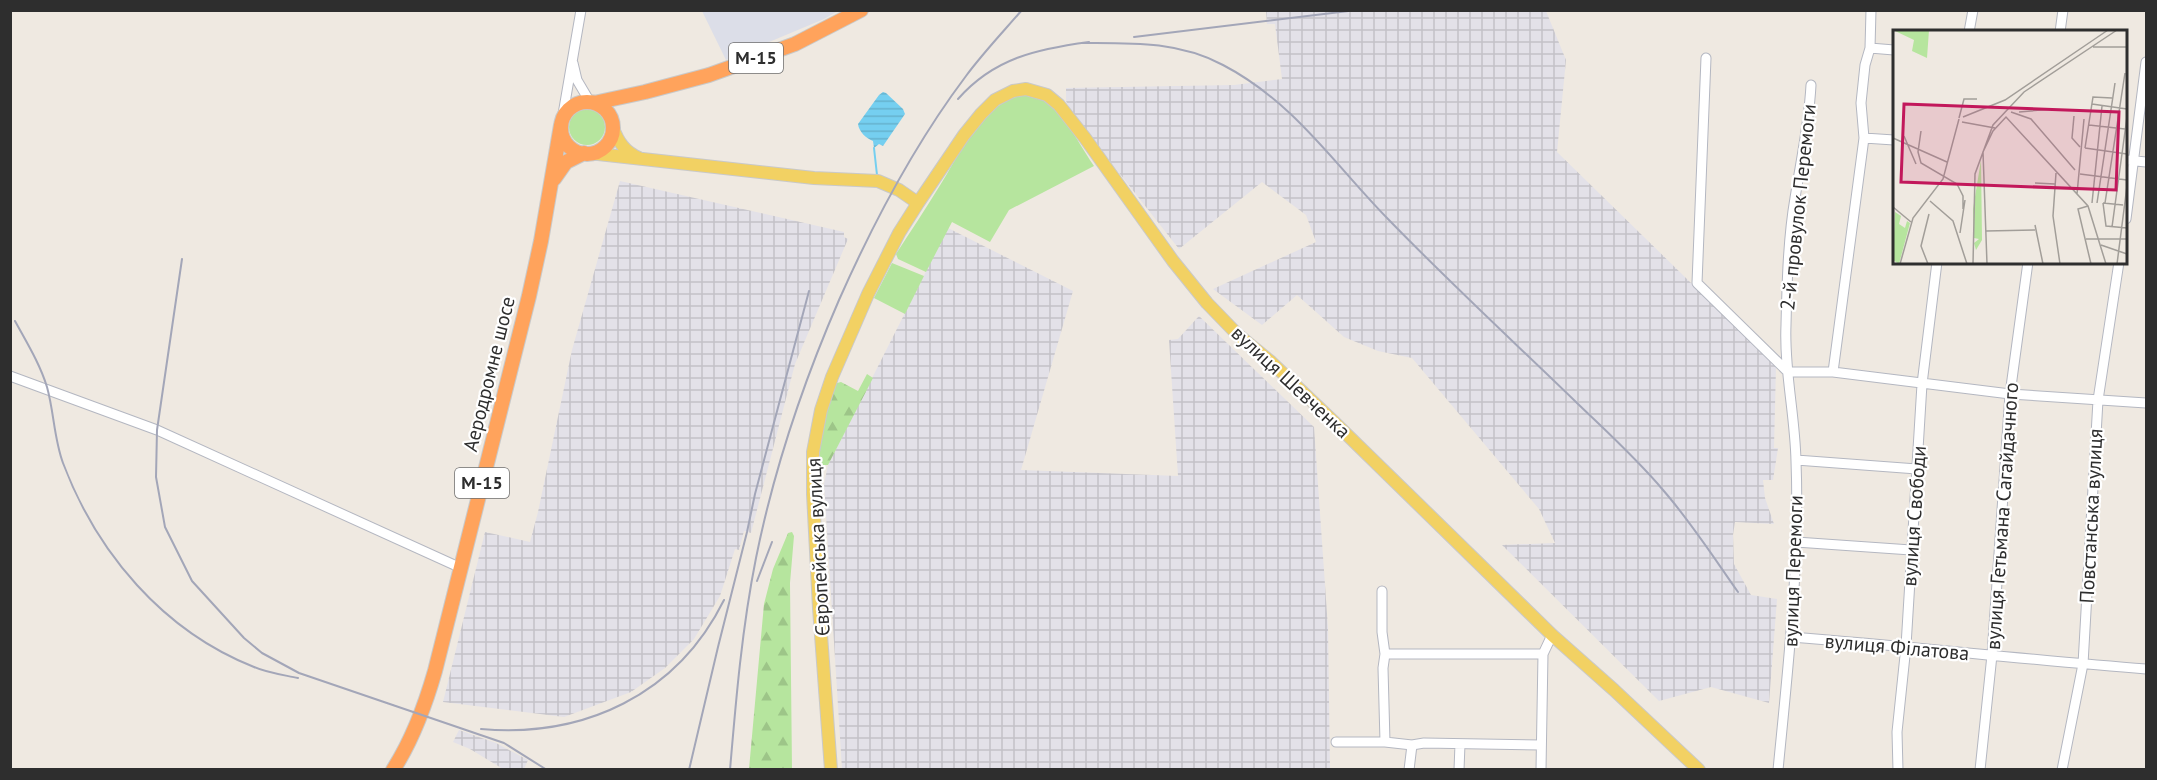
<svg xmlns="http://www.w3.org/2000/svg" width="2157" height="780" font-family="'PT Sans',sans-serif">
	<defs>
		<pattern id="industrial-grid" width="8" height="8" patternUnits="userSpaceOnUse" patternTransform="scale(1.5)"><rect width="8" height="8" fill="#e3e1e8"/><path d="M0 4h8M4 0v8" fill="none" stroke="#c3c1c7"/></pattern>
		<pattern id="forest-firs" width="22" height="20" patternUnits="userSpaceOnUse" patternTransform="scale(1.5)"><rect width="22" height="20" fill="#b6e59e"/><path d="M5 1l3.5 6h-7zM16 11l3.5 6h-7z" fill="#9dc588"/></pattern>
		<pattern id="water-rules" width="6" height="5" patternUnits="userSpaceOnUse" patternTransform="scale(1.5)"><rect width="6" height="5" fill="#75cff0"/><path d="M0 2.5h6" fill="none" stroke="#66b2ce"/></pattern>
	</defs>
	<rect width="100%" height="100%" fill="#efe9e1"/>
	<path fill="url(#industrial-grid)" d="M1266 11H1546L1566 60 1557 152 1776 366 1774 448H1778L1773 480H1763L1765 498 1774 524 1735 522 1733 535 1734 564 1751 595 1777 599 1769 703 1711 687 1659 701 1502 545 1555 543 1539 509 1412 358 1378 351 1344 337 1297 295 1262 325 1213 289 1316 242 1306 215 1262 182 1179 249 1072 113 1066 101V88L1234 85 1282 79 1275 24H1267Z
		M620 181 844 232V237L848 239 795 364 751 533 744 531 739 550 735 549 720 596 694 639 665 668 631 692 564 717 443 702 485 532 530 542 538 512 572 350Z
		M948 228 1073 291 1021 470 1178 476 1169 340 1178 339 1199 316 1314 427 1328 628 1330 769H842L824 484 828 465Z
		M459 730 496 743 528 760 524 769H503L470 749 453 742Z"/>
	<path fill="#dcdee8" d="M702 11H838L824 19 726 60Z"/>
	<path fill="#b6e59e" d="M1030 94C1061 104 1076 140 1094 166L1009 210 990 242 952 222 926 272 898 259 896 254C910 232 925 210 939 187 961 153 983 98 1030 94Z
		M569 127a18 18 0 1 1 36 0a18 18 0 1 1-36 0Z
		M892 263 924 276 905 314 874 298Z"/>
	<path fill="url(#forest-firs)" d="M867 374 873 378 828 465H821C813 443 828 404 837 383L841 382 858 391Z
		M792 532 794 536 790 583 792 769H749L764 604 773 569 788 533Z"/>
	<path fill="url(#water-rules)" d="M883 92 886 93 903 109 905 114 883 146 879 144 874 148 873 141C866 138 859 132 858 124L879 95Z"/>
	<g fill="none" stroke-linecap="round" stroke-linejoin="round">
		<path stroke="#75cff0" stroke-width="2" d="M874 148 877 175"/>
		<defs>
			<path id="minor" d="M1969 32 1973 10
				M2060 32 2063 10
				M1870 48 1894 50
				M1706 58 1697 283 1788 372
				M573 63 577 80 590 102
				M562 120 581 10
				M1864 138 1894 140
				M2126 160 2146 162
				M2126 219 2146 62
				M1788 372H1833L2010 394 2146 403
				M1833 372 1864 138 1861 103 1865 65 1870 48 1871 10
				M10 376 157 430 461 568
				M1796 460 1917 469
				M1796 542 1911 550
				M1382 591V632L1385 654 1383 668 1385 742
				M1791 637C1910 646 2028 660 2146 669
				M1385 654H1543
				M1336 742H1385L1412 745 1424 743 1541 745
				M1409 770 1412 745
				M1459 770 1460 744
				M1541 770 1543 654 1552 635
				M1778 770C1788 667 1800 564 1796 461 1795 415 1784 370 1786 325 1787 283 1788 239 1795 198 1801 160 1809 124 1811 85
				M1898 770 1897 732 1906 646 1922 384 1937 262
				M1980 770 1992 655 2010 394 2028 262
				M2062 770 2083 664 2098 400 2119 262"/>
			<path id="major" d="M613 128C618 142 625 152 639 158
				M589 153 814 178 878 181 899 190 918 203
				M831 770 819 608 813 494V452L821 410 832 377 868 294 899 233 918 203 964 135 981 114 995 100 1013 91 1026 89 1047 95 1059 105 1085 138 1173 261 1207 303 1238 335 1271 362 1333 421 1552 635 1614 690 1699 770"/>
			<path id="highway" d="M561 128a26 26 0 1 1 52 0a26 26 0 1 1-52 0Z
				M594 103 645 92 709 75 795 44 861 10
				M554 179 566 162 584 153
				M393 770C413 739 425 706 435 671L529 296 541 241 561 125"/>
		</defs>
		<use href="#minor" stroke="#b4b7c1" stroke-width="11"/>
		<use href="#major" stroke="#c9c9c9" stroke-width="14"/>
		<use href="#highway" stroke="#c9c9c9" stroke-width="16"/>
		<use href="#minor" stroke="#fff" stroke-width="9"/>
		<use href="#major" stroke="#f2d163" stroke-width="12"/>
		<use href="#highway" stroke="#ffa35c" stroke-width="14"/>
		<path stroke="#a3a6b8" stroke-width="2" d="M1134 37 1357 10
			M1081 43C1131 43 1178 41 1223 65 1294 102 1334 164 1388 219 1449 282 1514 342 1577 403 1606 431 1637 459 1663 490 1691 522 1714 558 1738 592
			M958 99C994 58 1037 49 1089 42
			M182 259 157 430 156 477 165 527 192 581 244 638 262 653 299 673 504 743 547 770
			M15 321C27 343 40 364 47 387 54 412 54 439 63 463 97 553 163 631 254 667 267 673 284 675 298 678
			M757 581 772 542
			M481 729C584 738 677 695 724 600
			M689 770 718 647 747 532 755 494 809 291
			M730 770C736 699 742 628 756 558 774 469 803 383 839 300 874 221 914 145 966 76 983 53 1003 32 1022 10"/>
	</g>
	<g text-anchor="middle" stroke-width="4.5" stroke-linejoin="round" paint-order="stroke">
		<g fill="#fff" stroke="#6d6d6d" stroke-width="1.5">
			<rect x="729" y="43" width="54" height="30" rx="4.5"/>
			<rect x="455" y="468" width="54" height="30" rx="4.5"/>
		</g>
		<g font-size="18" font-weight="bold" fill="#2e2e2e">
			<text x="756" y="64">М-15</text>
			<text x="482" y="489">М-15</text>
		</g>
		<g font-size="20" fill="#2e2e2e" stroke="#fff">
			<text transform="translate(1798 207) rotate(-84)" y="7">2-й провулок Перемоги</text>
			<text transform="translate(489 374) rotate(-76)" y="7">Аеродромне шосе</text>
			<text transform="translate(1291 382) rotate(43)" y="7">вулиця Шевченка</text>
			<text transform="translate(1914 516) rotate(-86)" y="7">вулиця Свободи</text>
			<text transform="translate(2002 516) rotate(-86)" y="7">вулиця Гетьмана Сагайдачного</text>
			<text transform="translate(2091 516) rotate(-87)" y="7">Повстанська вулиця</text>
			<text transform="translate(818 547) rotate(-93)" y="7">Європейська вулиця</text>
			<text transform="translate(1793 571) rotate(-88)" y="7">вулиця Перемоги</text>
			<text transform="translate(1897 647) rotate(5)" y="7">вулиця Філатова</text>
		</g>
	</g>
	<g transform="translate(1893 30)">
		<rect width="234" height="234" fill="#efe9e1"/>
		<path d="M0 0H36L34 28 19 21 21 10Z" fill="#b6e59e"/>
		<path d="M88 130 89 210 83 220 81 213 86 209 81 208 80 179ZM2 182 8 186 6 194 12 198 14 191 17 193 6 234 0 230Z" fill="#b6e59e"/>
		<path fill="none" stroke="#a29e99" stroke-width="1.5" d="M200 17H234M199 74 234 79M118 82 138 89 182 140M126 82 159 79M181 86 179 108 187 117M70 87 112 70 215 0M66 88 71 69H84M69 92 102 98M196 95 232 99M28 101 25 122 28 133 64 154 70 166V179M11 106 23 134M0 108 54 132M192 118 200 67 219 68M192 118 234 124M163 143 160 186 167 234M187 144 234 150M142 153 162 154M184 164 191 89M37 171 60 191 74 234M199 173 209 76M204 173 222 53M210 173 213 196 234 198M210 173 230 175M212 173 232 43M195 176 185 179 198 234M0 177 18 192M142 195 150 234M219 197 234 87M93 201 142 200M67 203 72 170M193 209H234M208 215 234 224M7 234 20 188 50 149 66 89M35 234 28 216 36 184M80 234 82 144 100 95 131 62 224 0M94 234 90 122 100 101 113 87 195 176 213 234M224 234 234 156"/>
		<path fill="#c2185b" fill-opacity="0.15" stroke="#c2185b" stroke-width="3" d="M11 74 226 82 223 160 8 152Z"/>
		<rect width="234" height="234" fill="none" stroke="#2e2e2e" stroke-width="3"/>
	</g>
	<rect width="2157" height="780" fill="none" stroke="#2e2e2e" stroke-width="24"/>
</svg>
